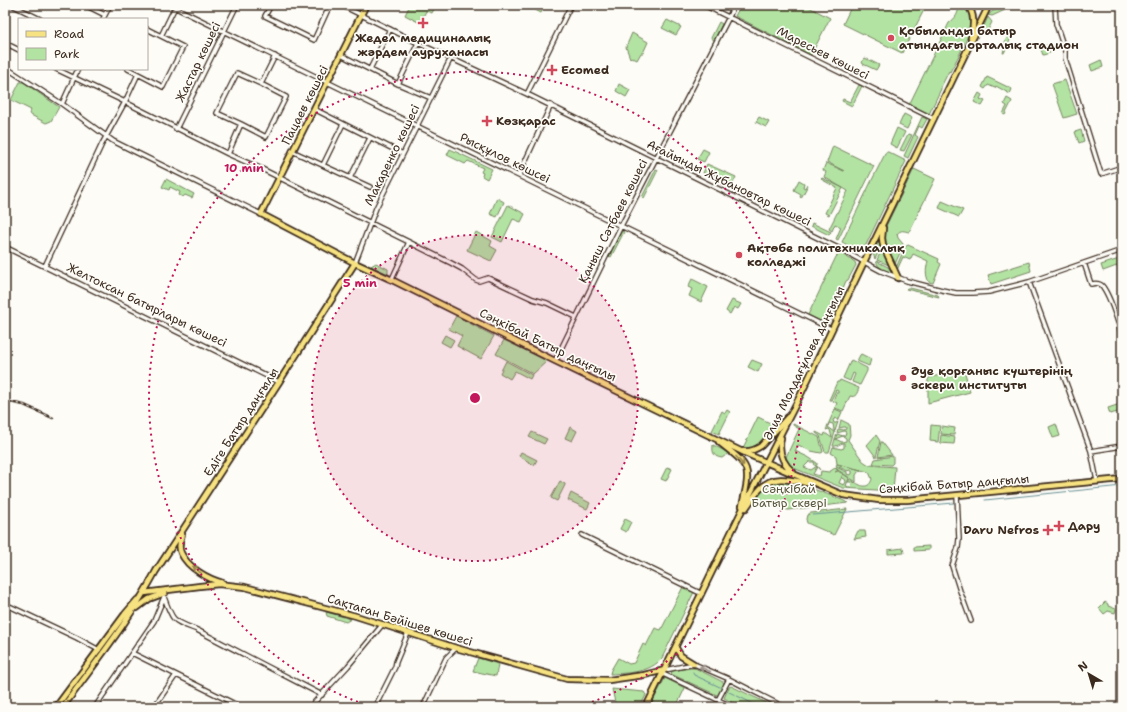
<svg xmlns="http://www.w3.org/2000/svg" width="1127" height="712" font-family="'Shantell Sans',sans-serif">
	<rect width="100%" height="100%" fill="#fdfcf7"/>
	<filter id="ink" filterUnits="userSpaceOnUse"><feTurbulence type="fractalNoise" baseFrequency=".025" numOctaves="2"/><feDisplacementMap in="SourceGraphic" scale="8" xChannelSelector="R" yChannelSelector="G"/><feConvolveMatrix kernelMatrix="1 2 1 2 8 2 1 2 1" color-interpolation-filters="sRGB"/></filter>
	<g filter="url(#ink)">
		<path fill="#b3e3a3" stroke="#778660" d="M410 5H436L432 13 426 11 420 23 405 15Z
			M526 5H545L541 13Z
			M741 5H805L830 18 811 55 735 16Z
			M852 5H923L926 6 902 53 843 24Z
			M1008 5H1015V6L1008 9V8H1006L1005 10 992 16 988 15 993 11Z
			M959 6C961 7 965 8 967 11 979 24 957 58 950 72L949 71 941 87V89L929 114H927L909 105 949 23C956 18 958 14 959 6Z
			M988 17 992 22 986 34 983 32 982 30Z
			M667 20 681 27 676 35 662 28Z
			M719 22 722 24 714 40 711 38Z
			M1011 30 1013 31V34L1004 53H1003L1004 49 1003 46Z
			M632 33 648 42 643 53H641L637 60 631 57 630 58 626 47Z
			M1047 45 1050 53 1043 55 1040 47Z
			M865 58 879 65 876 70 863 64 862 62Z
			M1101 60 1103 67 1092 71 1090 65Z
			M987 77 1012 89 1010 94 996 86 995 88 988 85 985 89 982 87Z
			M1065 80 1077 114 1064 118 1052 84Z
			M20 82H23L59 107 51 121 46 123 29 114 31 110 11 100Z
			M619 84 630 90 626 97 616 91Z
			M859 85 862 86 852 106 842 101 843 99 850 102Z
			M979 93 982 95 980 99 985 101 982 106 974 102Z
			M1007 98 1012 101 1005 115 1003 114 1007 106 1004 104Z
			M904 114 912 118 907 129 899 125Z
			M759 117 769 122 766 127 756 122Z
			M922 117 927 119 922 128 919 126 915 135 918 137 908 158 904 156Z
			M897 128 905 132 897 148 890 144Z
			M1081 130 1084 141 1079 143 1075 132Z
			M908 134 912 135 904 151 900 150Z
			M833 146 874 166 838 240 836 239 841 227 835 224 832 231 829 229 848 191 824 177 826 172 823 170 826 163 844 171 827 162Z
			M450 149 492 169 487 179 482 176 483 173 481 172 483 168 468 161 465 164 447 155Z
			M703 149 709 152 704 162 697 159Z
			M886 152H888L906 161 866 245C859 253 850 246 842 242L871 182Z
			M707 164 736 177 731 187 703 173Z
			M656 169 658 170 644 198 642 197Z
			M914 169 935 179 909 232C904 231 901 229 897 234L898 238 903 244V246L895 264 889 255 886 246 885 228Z
			M822 178 843 188 829 215 825 213 837 188 821 179Z
			M166 179 194 194 192 198 185 195 183 197 179 195 180 192 170 187 169 190 162 187Z
			M799 180 804 183 803 187 805 188 807 184 808 185 801 198 800 197 801 194 794 190Z
			M497 198 504 202 497 217 490 214Z
			M942 201 963 210 959 217 939 208Z
			M508 205 525 214 521 222 513 219 502 242 492 237Z
			M812 223 831 232 829 235 811 226Z
			M622 231 624 232 611 257 609 256Z
			M476 232 492 241 490 246 497 250 491 261 467 250Z
			M880 239 881 247 875 259C871 252 877 246 880 239Z
			M908 245 939 259 938 262 941 264 933 283 929 282C925 275 926 268 928 261L913 254 910 260 903 257 897 270H895L905 247Z
			M882 249 891 266 877 260Z
			M840 253 855 262 856 265 848 280 846 281 843 288 844 290 828 323 826 324 808 315 836 257Z
			M1122 258V264L1103 271 1101 265Z
			M876 261 888 267 891 271 890 272C884 273 878 267 876 261Z
			M1029 262 1031 271 991 284 988 275Z
			M376 263 388 269V274L371 266Z
			M692 279 708 287 701 302 689 296 692 289 688 287Z
			M907 288H910L938 295 939 297 906 289Z
			M732 300 741 304 738 309 734 307 730 314 726 311Z
			M456 316 494 336 481 359 457 346 462 336 449 329Z
			M445 335 454 340 450 347 441 342Z
			M504 340 547 361 533 374 496 354Z
			M861 354 871 359 869 366 857 361 860 355Z
			M752 360 762 364 758 372 748 367Z
			M851 360 867 368V371L860 385 852 382 855 374 853 373 850 381 843 378Z
			M506 361 532 375 530 379 515 371 510 379 500 373Z
			M964 369 970 392 928 403V378Z
			M840 380 859 388C857 393 856 398 850 396L843 411 835 408 837 403 833 401 836 393H838V391L836 390 831 400H829L837 382H839Z
			M1120 404 1122 411 1110 414 1108 408Z
			M835 409 842 412 838 421 836 418 833 420 834 423H836L838 422 835 431 834 430 833 424 829 423 828 427 835 432 829 452H825L820 436 816 433V432L824 436 825 433 832 438 830 430 829 429 826 430 827 428V427Z
			M727 410 730 412 719 434 712 431 722 411 725 413Z
			M758 417 774 425C767 436 759 452 743 448Z
			M841 420 849 424 850 435 848 440 863 461 869 465 895 467 893 491 843 488 791 467 786 457 799 429 793 425V424L819 437 823 452 821 453 811 451 798 445 795 451 808 457 817 463V465L815 466 814 462H809L804 467 811 470 817 466 820 470 817 467 813 474 820 476 821 471 829 472 835 468 838 470 835 472 838 471 843 474 839 483 844 485 846 482 845 479 842 478 843 474 849 478 846 486 850 487 852 485 851 482H848L850 479 854 482V483L855 482C862 487 869 489 872 479L869 472 837 464 836 456 831 453 833 447 841 449 844 448V443C840 443 837 447 833 446L835 439 842 442 846 441V438L843 436 835 439 837 434 843 436 845 435 846 432 844 431 837 433 838 429 844 430 846 429V427H844L839 428Z
			M1056 424 1060 436 1053 438 1049 427Z
			M931 425 940 426 938 442 930 441Z
			M942 426 955 428 954 435 941 434Z
			M570 427 577 431 572 441 565 438Z
			M532 432 547 439 544 444 529 437Z
			M876 435 880 441 876 457 867 445Z
			M941 435 955 437 954 444 940 443Z
			M881 442H882L892 455 878 457Z
			M713 445 729 453 722 458C714 457 712 453 713 445Z
			M521 452 537 460 534 465 519 456Z
			M893 456V463L891 465 873 464 875 459Z
			M837 464 861 470 858 472 856 475V482L835 468 836 467 847 472V474L850 475 852 474V471L849 470 848 471 836 466Z
			M667 467 672 469 666 481 661 479Z
			M560 481 565 484V485L557 501 551 498Z
			M779 481C798 482 824 493 842 500L848 503 788 510 765 504 755 502C763 489 764 485 779 481Z
			M571 493 590 503 587 509 568 500Z
			M847 509 834 535 807 523 806 519 807 515 811 513Z
			M625 519 631 522 626 532 620 529Z
			M858 531H865L866 537 854 539Z
			M929 546V550L914 551V547Z
			M903 548 904 553 888 554V550Z
			M683 587 694 592 662 658C650 673 628 673 610 674L611 670 618 658 629 664 634 663 643 644 646 646 655 628 661 630Z
			M1105 602 1108 604V606L1116 609 1115 613 1108 611 1104 614 1099 608Z
			M326 612 351 619 346 622 327 616Z
			M478 658 498 664 496 676 473 671Z
			M690 668H695L725 683 719 696 671 674 672 671Z
			M665 678 685 688 676 707H650Z
			M731 686 775 707H741L724 698 729 687Z
			M612 689 644 692 646 695 640 707H616Z"/>
		<g fill="none" stroke-linecap="round" stroke-linejoin="round">
			<path stroke="#699195" stroke-width="1" d="M985 500 1122 486
				M813 515 954 503
				M693 672 694 675 722 688
				M727 691 760 707"/>
			<defs>
				<path id="minor" d="M12 5 40 19
					M85 5 105 15
					M170 5 831 329
					M271 5 265 16 314 40 330 5
					M341 5 418 43 527 94 838 248 881 271 907 281 942 290 956 293H973L989 292 1029 282 1122 250
					M704 5 934 119
					M1055 5 1056 24 1065 51V58L1101 174 1122 167
					M103 19 110 5
					M147 29 161 36
					M5 43 19 50
					M341 55 398 84 431 98
					M5 67 62 104 113 141 261 214
					M56 69 125 102 228 154 262 169 451 263 462 269 476 280 479 281 488 278 533 299 547 303 576 317
					M370 69 390 29
					M138 74 163 87 183 47 161 36 176 5
					M398 84 418 43
					M527 94 571 5
					M62 104 78 69
					M314 109 403 154
					M241 124 266 137 286 97 261 84 275 56
					M176 129 237 5
					M292 151 370 187
					M228 154 241 124 217 113 237 73 261 84
					M323 165 343 124
					M1119 168 1122 175
					M519 175 551 105
					M350 178 370 138
					M5 247 279 382
					M355 263 376 208 451 58
					M1084 263 1091 284C1095 283 1101 283 1103 287 1112 300 1117 320 1122 335
					M45 266 102 144 125 102 138 74 128 69
					M392 279 409 242
					M1029 282 1091 451 1097 481
					M555 361 621 226 729 17 734 5
					M1091 451 1122 446
					M957 495 959 539 958 548 952 566 960 591 971 621
					M582 535 702 594
					M164 597C173 622 172 620 197 630L322 695
					M5 604 77 638 99 650
					M132 653 241 707
					M665 670 694 664 729 679 784 707
					M663 674 733 707
					M718 700 729 679
					M95 707 154 621 164 597
					M154 707 176 675
					M310 707 348 666 383 624
					M375 707 395 667 396 662 408 633
					M423 707 446 658 456 648"/>
				<path id="major" d="M366 5 261 214 355 263 390 279 555 361 747 454 791 473 843 495 879 500H907L1122 479
					M967 5C976 14 973 27 971 38
					M983 5 988 7 993 5
					M883 228 882 238 883 245 898 278
					M781 438C778 452 782 463 793 472
					M719 442C751 467 751 467 742 506
					M743 451C750 452 755 450 761 446L788 417
					M746 508C751 501 755 494 761 488 774 473 795 481 811 484
					M182 534C180 540 178 547 181 553 188 568 208 579 223 583
					M144 593 200 586 219 584 245 587 356 616 456 648 567 679 609 680 644 675 665 670
					M137 608 149 599 165 593
					M676 648 681 656 694 664
					M56 707 125 614 137 600
					M63 707C95 663 130 620 156 571L279 382 355 263
					M646 707 746 502 801 394 864 262 989 5"/>
			</defs>
			<use href="#minor" stroke="#3b2a1e" stroke-width="6"/>
			<use href="#major" stroke="#3b2a1e" stroke-width="8"/>
			<use href="#minor" stroke="#fdfcf7" stroke-width="3.5"/>
			<use href="#major" stroke="#f7e281" stroke-width="4.5"/>
			<defs>
				<path id="rail" d="M5 401 24 405 53 418"/>
			</defs>
			<use href="#rail" stroke="#3b2a1e" stroke-width="2.5"/>
			<use href="#rail" stroke="#fdfcf7" stroke-width="1" stroke-dasharray="3" stroke-linecap="butt"/>
		</g>
		<defs><path id="oneway-shaft" d="M-6 0H5M1.5-3L5.5 0L1.5 3" fill="none" stroke-width="1.6" stroke-linecap="round" stroke-linejoin="round"/></defs>
		<g stroke="#998650">
			<use href="#oneway-shaft" transform="translate(740 461) rotate(49)"/>
			<use href="#oneway-shaft" transform="translate(197 570) rotate(-142)"/>
		</g>
		<use stroke="#9c938a" href="#oneway-shaft" transform="translate(705 669) rotate(-156)"/>
	</g>
	<circle cx="475" cy="398" r="163" fill="#c2185b" fill-opacity=".12"/>
	<g fill="none" stroke="#c2185b" stroke-width="2" stroke-dasharray="2 4">
		<circle cx="475" cy="398" r="163"/>
		<path d="M369 706A326 326 0 1 1 581 706"/>
	</g>
	<g fill="#d1495b" stroke="#fdfcf7" stroke-width="1.5">
		<path d="M421 17h4v4h4v4h-4v4h-4v-4h-4v-4h4z"/>
		<circle cx="891" cy="38" r="4"/>
		<path d="M550 64h4v4h4v4h-4v4h-4v-4h-4v-4h4z"/>
		<path d="M485 115h4v4h4v4h-4v4h-4v-4h-4v-4h4z"/>
		<circle cx="739" cy="255" r="4"/>
		<circle cx="903" cy="378" r="4"/>
		<path d="M1057 520h4v4h4v4h-4v4h-4v-4h-4v-4h4z"/>
		<path d="M1046 524h4v4h4v4h-4v4h-4v-4h-4v-4h4z"/>
	</g>
	<g text-anchor="middle" stroke-width="3.5" stroke-linejoin="round" paint-order="stroke">
		<g font-size="12" font-weight="bold" fill="#3b2a1e" stroke="#fdfcf7" text-anchor="start">
			<text x="899" y="35">Қобыланды батыр<tspan x="899" dy="14">атындағы орталық стадион</tspan></text>
			<text x="423" y="42" text-anchor="middle">Жедел медициналық<tspan x="423" dy="14">жәрдем ауруханасы</tspan></text>
			<text x="561" y="74">Ecomed</text>
			<text x="496" y="125">Көзқарас</text>
			<text x="747" y="252">Ақтөбе политехникалық<tspan x="747" dy="14">колледжі</tspan></text>
			<text x="911" y="375">Әуе қорғаныс күштерінің<tspan x="911" dy="14">әскери институты</tspan></text>
			<text x="1068" y="530">Дару</text>
			<text x="1039" y="534" text-anchor="end">Daru Nefros</text>
		</g>
		<g font-size="12" fill="#3b2a1e" stroke="#fdfcf7">
			<text transform="translate(823 53) rotate(27)" y="4">Маресьев көшесі</text>
			<text transform="translate(198 62) rotate(-64)" y="4">Жастар көшесі</text>
			<text transform="translate(305 105) rotate(-63)" y="4">Пацаев көшесі</text>
			<text transform="translate(392 155) rotate(-64)" y="4">Макаренко көшесі</text>
			<text transform="translate(505 158) rotate(26)" y="4">Рысқұлов көшсеі</text>
			<text transform="translate(729 183) rotate(26)" y="4">Ағайынды Жұбановтар көшесі</text>
			<text transform="translate(613 221) rotate(-63)" y="4">Қаныш Сәтбаев көшесі</text>
			<text transform="translate(147 305) rotate(26)" y="4">Желтоксан батырлары көшесі</text>
			<text transform="translate(548 345) rotate(26)" y="4">Сәңкібай Батыр даңғылы</text>
			<text transform="translate(804 363) rotate(-64)" y="4">Әлия Молдағұлова даңғылы</text>
			<text transform="translate(241 422) rotate(-57)" y="4">Едіге Батыр даңғылы</text>
			<text transform="translate(954 484) rotate(-4)" y="4">Сәңкібай Батыр даңғылы</text>
			<text transform="translate(400 620) rotate(17)" y="4">Сақтаған Бәйішев көшесі</text>
		</g>
		<g font-size="12" fill="#59583f" stroke="#fdfcf7">
			<text x="789" y="493">Сәңкібай<tspan x="789" dy="14">Батыр сквері</tspan></text>
		</g>
	</g>
	<circle cx="475" cy="398" r="6" fill="#c2185b" stroke="#fdfcf7" stroke-width="2"/>
	<g font-size="12" text-anchor="middle" font-weight="bold" fill="#c2185b" stroke="#fdfcf7" stroke-width="3.5" stroke-linejoin="round" paint-order="stroke">
		<text x="244" y="172">10 min</text>
		<text x="360" y="287">5 min</text>
	</g>
	<rect width="1127" height="712" fill="none" stroke="#fdfcf7" stroke-width="20"/>
	<rect x="10" y="10" width="1107" height="692" fill="none" stroke="#3b2a1e" stroke-width="1.5" filter="url(#ink)"/>
	<rect x="18" y="18" width="130" height="52" fill="#fdfcf7" stroke="#afa8a0"/>
	<rect x="26" y="31" width="20" height="6" fill="#f7e281" stroke="#afa8a0"/>
	<text x="54" y="38" font-size="12" fill="#3b2a1e">Road</text>
	<rect x="26" y="48" width="20" height="12" fill="#b3e3a3" stroke="#afa8a0"/>
	<text x="54" y="58" font-size="12" fill="#3b2a1e">Park</text>
	<g transform="translate(1089 674) rotate(322)" stroke="#fdfcf7" stroke-width="3" paint-order="stroke">
	<path d="M0-3L7 15L0 10L-7 15Z" fill="#3b2a1e"/>
	<text y="-6" font-size="11" font-weight="bold" text-anchor="middle" fill="#3b2a1e">N</text>
	</g>
</svg>
